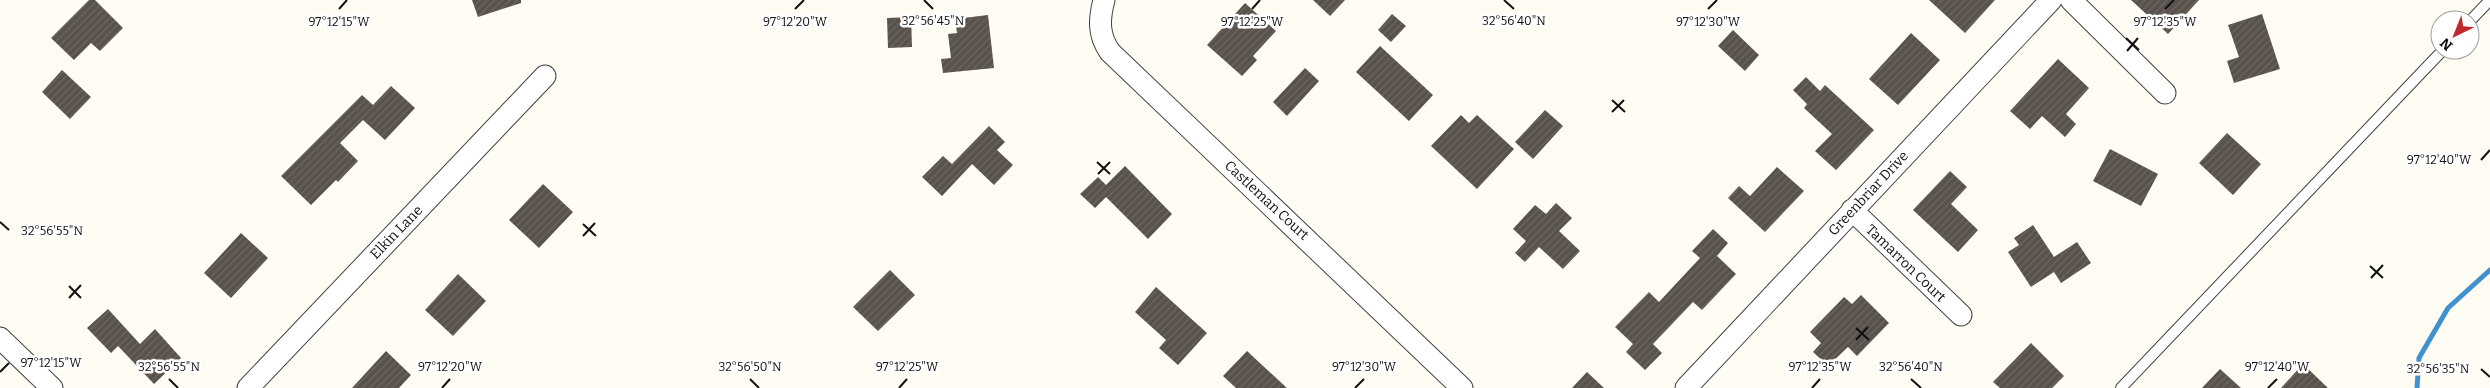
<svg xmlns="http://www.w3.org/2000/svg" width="2490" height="388" font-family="Bitter,serif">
	<defs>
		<pattern id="building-hatch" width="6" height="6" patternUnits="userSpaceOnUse" patternTransform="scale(1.25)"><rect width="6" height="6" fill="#59514c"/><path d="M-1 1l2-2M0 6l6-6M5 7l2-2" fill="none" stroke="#6c6561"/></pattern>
	</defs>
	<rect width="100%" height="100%" fill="#fffdf3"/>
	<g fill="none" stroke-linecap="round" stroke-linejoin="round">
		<path stroke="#3f92cd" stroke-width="5" d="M2417 388 2419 358 2448 308 2490 270"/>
	</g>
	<path fill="url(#building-hatch)" d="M89 0H95L123 28 100 51 91 43 74 60 51 38Z
		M472 0H521V3L478 17Z
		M1313 0H1345L1330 16Z
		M1929 0H1995L1965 33Z
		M2131 0H2199L2168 34Z
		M1245 3 1276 31 1253 56 1257 60 1242 76 1207 45Z
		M1392 14 1406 26 1391 42 1378 30Z
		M2262 14 2280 69 2234 83 2227 61 2239 57 2228 25Z
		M988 15 994 68 943 73 941 59 951 58 948 34 957 33 955 19Z
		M911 17 912 47 888 48 887 18Z
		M1733 30 1759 55 1745 71 1718 46Z
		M1911 33 1940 60 1898 105 1869 79Z
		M1380 46 1433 95 1409 121 1356 72Z
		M2058 59 2089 88 2066 114 2076 124 2065 137 2042 116 2030 129 2010 111Z
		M1305 68 1319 81 1287 116 1273 102Z
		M62 70 91 97 70 119 42 92Z
		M1806 77 1820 91 1825 85 1874 130 1836 170 1815 151 1832 134 1804 108 1807 104 1793 90Z
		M391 86 415 108 385 140 363 120 340 143 358 161 338 182 336 180 311 205 281 176 362 95 373 105Z
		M1545 110 1563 126 1533 159 1515 142Z
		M1461 115 1469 123 1477 115 1514 149 1477 189 1431 146Z
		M989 126 1005 142 997 150 1013 165 994 185 972 164 942 196 922 177 943 156 952 164Z
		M2227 133 2261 164 2233 195 2199 163Z
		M2110 149 2158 174 2141 206 2093 181Z
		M1125 166 1172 214 1148 239 1106 197 1095 208 1080 194 1098 177 1106 185Z
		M1777 167 1804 191 1765 232 1728 198 1739 186 1750 196Z
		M1950 171 1967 187 1951 204 1978 230 1958 252 1913 210Z
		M543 184 573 212 539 248 509 220Z
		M1556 203 1572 218 1559 231 1580 251 1563 269 1539 247 1525 262 1515 253 1526 241 1513 229 1535 205 1546 214Z
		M2033 225 2054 257 2077 242 2091 263 2061 283 2054 272 2031 287 2008 252 2019 245 2014 238Z
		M1713 229 1728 243 1717 256 1736 274 1702 310 1693 302 1653 344 1662 353 1645 370 1626 352 1633 344 1615 327 1649 292 1659 302 1700 258 1692 251Z
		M241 233 268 258 231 298 204 273Z
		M890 270 915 295 878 331 853 307Z
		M458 274 486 301 453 336 425 310Z
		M1156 287 1207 333 1178 365 1159 348 1166 340 1135 312Z
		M1861 295 1889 323 1857 356 1848 347 1828 366 1813 352 1821 343 1810 332 1844 297 1852 304Z
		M108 309 140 344 155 329 181 358 154 384 118 346 111 353 87 328Z
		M2031 343 2064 376 2052 388H2000L1993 382Z
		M386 351 411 375 399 388H352Z
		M1247 351 1287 388H1236L1223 376Z
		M2303 364 2328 388H2281Z
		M2220 369 2241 388H2202Z
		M1587 372 1604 388H1572Z"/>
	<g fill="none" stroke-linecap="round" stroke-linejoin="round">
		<defs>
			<path id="lane" d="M2470 21 2490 0
				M2121 388 2443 50"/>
			<path id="street" d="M1104 0C1099 19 1098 35 1110 52L1462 388
				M2071 0 2165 93
				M1852 210 1961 315
				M0 338 52 388
				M248 388 545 76
				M1686 388 2051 0"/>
		</defs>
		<use href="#lane" stroke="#434343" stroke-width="12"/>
		<use href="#street" stroke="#434343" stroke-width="23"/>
		<use href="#lane" stroke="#fff" stroke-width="10"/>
		<use href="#street" stroke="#fff" stroke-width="21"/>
	</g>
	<path fill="none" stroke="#101010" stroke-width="2" d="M924 0 933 9M1504 0 1514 9M339 9 347 0M795 9 804 0M1252 9 1260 0M1708 9 1717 0M2165 9 2174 0M2126 38 2139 50M2127 51 2138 38M1612 100 1625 112M1612 112 1624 100M2481 160 2490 150M1097 162 1110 174M1098 174 1110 162M0 222 9 230M583 224 596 236M583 236 595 223M2370 266 2383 278M2371 278 2383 265M69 286 81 298M69 298 81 285M1856 328 1869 340M1856 340 1868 327M2481 369 2490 377M0 372 9 363M169 379 178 388M750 379 759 388M1911 379 1921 388M442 388 450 379M899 388 907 379M1355 388 1364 379M1812 388 1820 379M2268 388 2277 379"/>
	<g text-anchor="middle" stroke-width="5" stroke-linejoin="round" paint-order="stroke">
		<g font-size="14" fill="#101010" stroke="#fff">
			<text transform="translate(1868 193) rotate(-47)" y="5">Greenbriar Drive</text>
			<text transform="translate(1267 200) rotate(43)" y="5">Castleman Court</text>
			<text transform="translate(396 232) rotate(-46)" y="5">Elkin Lane</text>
			<text transform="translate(1906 263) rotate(44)" y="5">Tamarron Court</text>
		</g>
	</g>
	<g font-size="12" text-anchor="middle" fill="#101010" stroke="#fff" stroke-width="5" stroke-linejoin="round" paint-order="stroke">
		<text x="933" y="25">32°56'45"N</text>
		<text x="1514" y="25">32°56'40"N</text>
		<text x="339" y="26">97°12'15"W</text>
		<text x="795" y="26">97°12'20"W</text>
		<text x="1252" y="26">97°12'25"W</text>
		<text x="1708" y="26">97°12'30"W</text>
		<text x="2165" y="26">97°12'35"W</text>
		<text x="2439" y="164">97°12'40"W</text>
		<text x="52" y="235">32°56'55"N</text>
		<text x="51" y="367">97°12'15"W</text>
		<text x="450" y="371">97°12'20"W</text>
		<text x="907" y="371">97°12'25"W</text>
		<text x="1364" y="371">97°12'30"W</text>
		<text x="1820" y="371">97°12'35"W</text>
		<text x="2277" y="371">97°12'40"W</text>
		<text x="169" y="371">32°56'55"N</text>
		<text x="750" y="371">32°56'50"N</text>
		<text x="1911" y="371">32°56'40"N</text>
		<text x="2438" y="373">32°56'35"N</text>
	</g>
	<g transform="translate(2455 35) rotate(223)"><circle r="24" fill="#ffffff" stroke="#9f9f9f"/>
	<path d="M0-4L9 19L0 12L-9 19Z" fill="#c0282d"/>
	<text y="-8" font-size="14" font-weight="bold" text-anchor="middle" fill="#101010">N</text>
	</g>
</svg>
